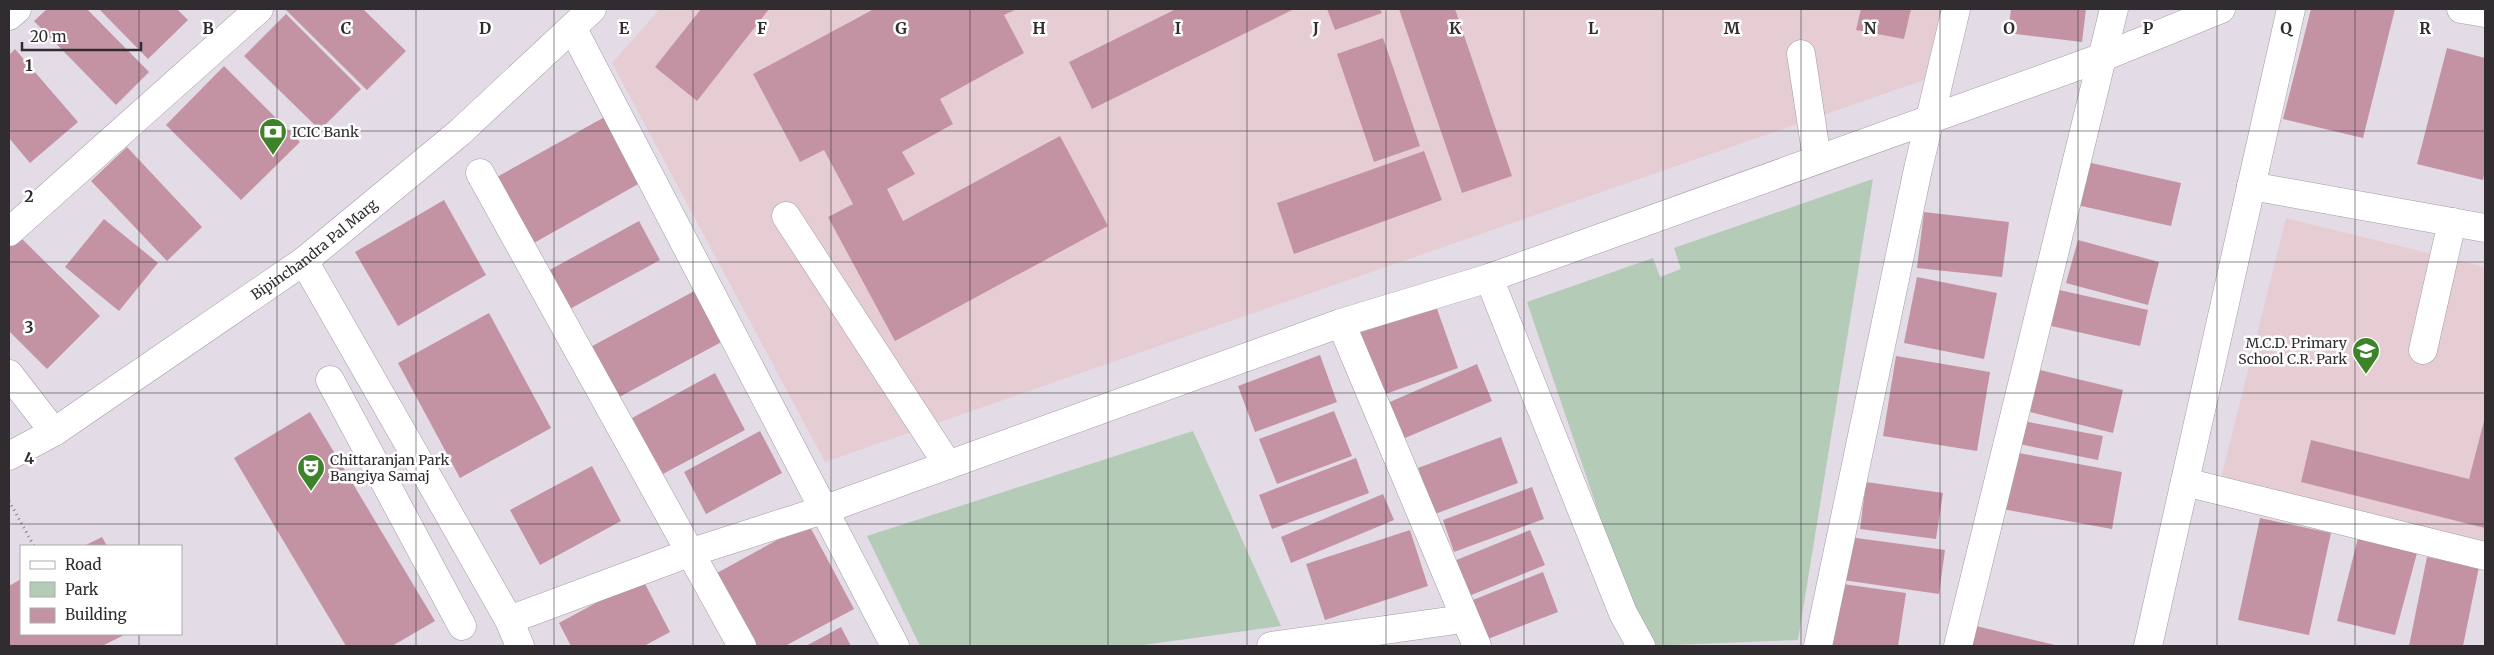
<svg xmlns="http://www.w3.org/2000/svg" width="2494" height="655" font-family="Merriweather,serif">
	<rect width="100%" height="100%" fill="#e3dbe5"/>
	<path fill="#e6cdd4" d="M660 9H1942L1924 80 825 462 612 63Z
		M2286 218 2485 267V547L2220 482Z"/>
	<path fill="#b4cbb7" d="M1873 179 1798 640 1644 646 1527 302 1653 258 1660 277 1681 269 1674 248Z
		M1193 431 1281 626 1136 646H920L867 536Z"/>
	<path fill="#c393a4" d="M47 9H87L149 72 116 105 34 21Z
		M99 9H177L188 20 148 59Z
		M285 9H363L406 51 367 90Z
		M701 9H769L697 101 655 67Z
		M874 9H1017L1004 15 1024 53 940 99 953 124 902 152 915 174 887 189 903 221 1060 136 1108 226 895 341 828 217 853 204 824 150 800 162 753 74Z
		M1176 9H1294L1092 109 1069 62Z
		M1327 9H1380L1382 13 1335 30Z
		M1399 9H1455L1512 176 1462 193Z
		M1861 9H1911L1904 39 1856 30Z
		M2011 9H2086L2082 42 2008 33Z
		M2311 9H2395L2363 138 2283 119Z
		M286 14 361 89 320 130 244 56Z
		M1383 38 1420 146 1374 162 1337 54Z
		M2447 48 2485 58V171L2483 180 2417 164Z
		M15 49 78 122 30 163 9 138V55Z
		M224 66 300 142 241 200 166 125Z
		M610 114 647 179 534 243 497 177Z
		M127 147 202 227 167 261 91 181Z
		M1424 151 1442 200 1294 254 1277 203Z
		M2087 162 2181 183 2171 226 2077 205Z
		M444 200 486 275 398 326 355 252Z
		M1924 212 2009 222 2002 277 1917 268Z
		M104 219 158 263 119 311 65 267Z
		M639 221 660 260 566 311 546 272Z
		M17 234 100 316 47 369 9 331V242Z
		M2078 240 2159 262 2148 305 2066 283Z
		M1917 277 1997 293 1984 359 1904 343Z
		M700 288 727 339 610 402 583 351Z
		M2055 289 2148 310 2140 346 2047 325Z
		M1436 306 1458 368 1380 396 1358 333Z
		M489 313 551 428 460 478 398 363Z
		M1320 355 1337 402 1255 432 1238 386Z
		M1896 356 1990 372 1977 451 1883 436Z
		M1477 364 1492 401 1398 441 1383 405Z
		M2040 370 2123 390 2113 433 2030 412Z
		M715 373 745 430 661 475 632 418Z
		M1334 411 1352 456 1277 484 1259 439Z
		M310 412 435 621 392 646H346L234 458Z
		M2485 417V528L2301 482 2311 440 2469 479Z
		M2018 420 2103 436 2098 460 2014 443Z
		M760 431 782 473 706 514 684 472Z
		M1501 437 1518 483 1435 514 1418 468Z
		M2013 452 2122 472 2112 529 2002 509Z
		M1356 458 1369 493 1272 529 1259 495Z
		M592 466 621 521 540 565 510 510Z
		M1866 482 1943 493 1936 539 1860 529Z
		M1532 487 1544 519 1454 552 1443 520Z
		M1383 494 1394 520 1291 563 1281 537Z
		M2260 518 2331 533 2309 635 2238 620Z
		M808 523 854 609 785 646H756L717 573Z
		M1410 530 1428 586 1325 620 1306 564Z
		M1530 530 1545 565 1469 596 1454 561Z
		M102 537 107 546H84Z
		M1849 537 1945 550 1939 594 1843 580Z
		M2358 538 2417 553 2395 635 2337 621Z
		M2427 557 2479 567 2463 646H2409Z
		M1543 572 1558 612 1488 639 1473 600Z
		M642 578 670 632 644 646H571L559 623Z
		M21 579V634H126L102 646H9V586Z
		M1836 583 1906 593 1898 646H1827Z
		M1972 625 2059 646H1967Z
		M841 627 851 646H806Z"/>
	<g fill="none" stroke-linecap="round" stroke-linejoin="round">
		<defs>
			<g id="minor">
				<path d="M2461 9 2485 13"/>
				<path d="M9 16 17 9"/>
				<path d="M573 29 895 646"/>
				<path d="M1801 54 1817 159"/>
				<path d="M480 173 742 646"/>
				<path d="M2251 186 2485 228"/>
				<path d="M786 216 948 465"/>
				<path d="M9 232 259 9"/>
				<path d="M304 261 442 502 509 620 520 646"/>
				<path d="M1489 278 1623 613 1641 646"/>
				<path d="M1341 323 1477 646"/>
				<path d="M2423 350 2452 222"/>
				<path d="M9 374 54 432"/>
				<path d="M330 380 462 626"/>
				<path id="s1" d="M9 456 54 432 304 261 459 133 592 9"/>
				<path d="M2185 482 2485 556"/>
				<path d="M509 620 689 553 823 510 1341 323 1489 278 2103 57 2221 9"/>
				<path d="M1271 646 1463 619"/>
				<path d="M1818 646 1918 169 1956 9"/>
				<path d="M1958 646 2114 9"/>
				<path d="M2148 646 2291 9"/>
			</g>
		</defs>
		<use href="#minor" stroke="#a39ba5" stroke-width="29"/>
		<path stroke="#868087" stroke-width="3" stroke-dasharray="1 4" stroke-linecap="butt" d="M9 501 34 546"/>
		<use href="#minor" stroke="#fff" stroke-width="28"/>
	</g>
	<path fill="none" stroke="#302c30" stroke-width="1" stroke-opacity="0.55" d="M139 9V546M277 9V646M416 9V646M554 9V646M693 9V646M831 9V646M970 9V646M1108 9V646M1247 9V646M1386 9V646M1524 9V646M1663 9V646M1801 9V646M1940 9V646M2078 9V646M2217 9V646M2355 9V646M9 131H2485M9 262H2485M9 393H2485M9 524H2485M139 634V646"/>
	<defs>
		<symbol id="bank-pin" viewBox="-11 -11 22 30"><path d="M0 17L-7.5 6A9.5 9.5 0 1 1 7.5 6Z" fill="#3d8329" stroke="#fff"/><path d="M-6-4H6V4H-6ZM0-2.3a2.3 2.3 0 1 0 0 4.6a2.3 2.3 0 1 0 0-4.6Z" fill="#fff"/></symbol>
		<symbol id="school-pin" viewBox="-11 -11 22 30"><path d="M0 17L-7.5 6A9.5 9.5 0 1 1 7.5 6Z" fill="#3d8329" stroke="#fff"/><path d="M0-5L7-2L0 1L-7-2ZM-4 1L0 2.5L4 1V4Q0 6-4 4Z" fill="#fff"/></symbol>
		<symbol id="theatre-pin" viewBox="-11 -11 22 30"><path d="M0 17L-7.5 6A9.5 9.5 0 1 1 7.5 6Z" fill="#3d8329" stroke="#fff"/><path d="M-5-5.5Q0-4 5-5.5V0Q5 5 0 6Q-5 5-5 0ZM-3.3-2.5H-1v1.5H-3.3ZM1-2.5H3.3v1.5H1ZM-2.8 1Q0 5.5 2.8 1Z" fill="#fff"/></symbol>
	</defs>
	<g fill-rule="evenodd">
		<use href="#bank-pin" x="257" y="116" width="32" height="43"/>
		<use href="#school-pin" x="2350" y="335" width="32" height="43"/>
		<use href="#theatre-pin" x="295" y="452" width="32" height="43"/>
	</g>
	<g text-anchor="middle" stroke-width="5" stroke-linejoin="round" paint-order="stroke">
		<g font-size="14" fill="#302c30" stroke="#fff" text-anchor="start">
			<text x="292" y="137">ICIC Bank</text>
			<text x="2347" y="348" text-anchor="end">M.C.D. Primary<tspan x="2347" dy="16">School C.R. Park</tspan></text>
			<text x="330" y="465">Chittaranjan Park<tspan x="330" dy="16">Bangiya Samaj</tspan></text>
		</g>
		<g font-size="14" fill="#302c30" stroke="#fff">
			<text dy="5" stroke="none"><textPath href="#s1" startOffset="369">Bipinchandra Pal Marg</textPath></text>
		</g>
	</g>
	<g font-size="16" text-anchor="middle" font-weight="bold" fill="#302c30" stroke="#fff" stroke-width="5" stroke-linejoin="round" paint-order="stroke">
		<text x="208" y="34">B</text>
		<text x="346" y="34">C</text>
		<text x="485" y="34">D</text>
		<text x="624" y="34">E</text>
		<text x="762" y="34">F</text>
		<text x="901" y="34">G</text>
		<text x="1039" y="34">H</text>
		<text x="1178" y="34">I</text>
		<text x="1316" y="34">J</text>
		<text x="1455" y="34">K</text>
		<text x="1593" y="34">L</text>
		<text x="1732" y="34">M</text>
		<text x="1870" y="34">N</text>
		<text x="2009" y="34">O</text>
		<text x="2148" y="34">P</text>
		<text x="2286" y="34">Q</text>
		<text x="2425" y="34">R</text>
		<text x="29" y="71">1</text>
		<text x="29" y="202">2</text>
		<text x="29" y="333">3</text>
		<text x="29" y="464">4</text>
	</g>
	<rect width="2494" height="655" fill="none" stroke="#302c30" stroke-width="20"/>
	<rect x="20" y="545" width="162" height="90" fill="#ffffff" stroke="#acabac"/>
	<rect x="30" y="561" width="25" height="8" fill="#ffffff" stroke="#acabac"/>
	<text x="65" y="570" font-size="15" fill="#302c30">Road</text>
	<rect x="30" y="582" width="25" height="15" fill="#b4cbb7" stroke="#acabac"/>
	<text x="65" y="595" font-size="15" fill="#302c30">Park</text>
	<rect x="30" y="608" width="25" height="15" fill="#c393a4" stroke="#acabac"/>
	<text x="65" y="620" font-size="15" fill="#302c30">Building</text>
	<path d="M22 42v8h119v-8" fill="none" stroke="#302c30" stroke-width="2.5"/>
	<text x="30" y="42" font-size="15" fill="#302c30" stroke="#ffffff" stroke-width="4" paint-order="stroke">20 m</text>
</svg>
